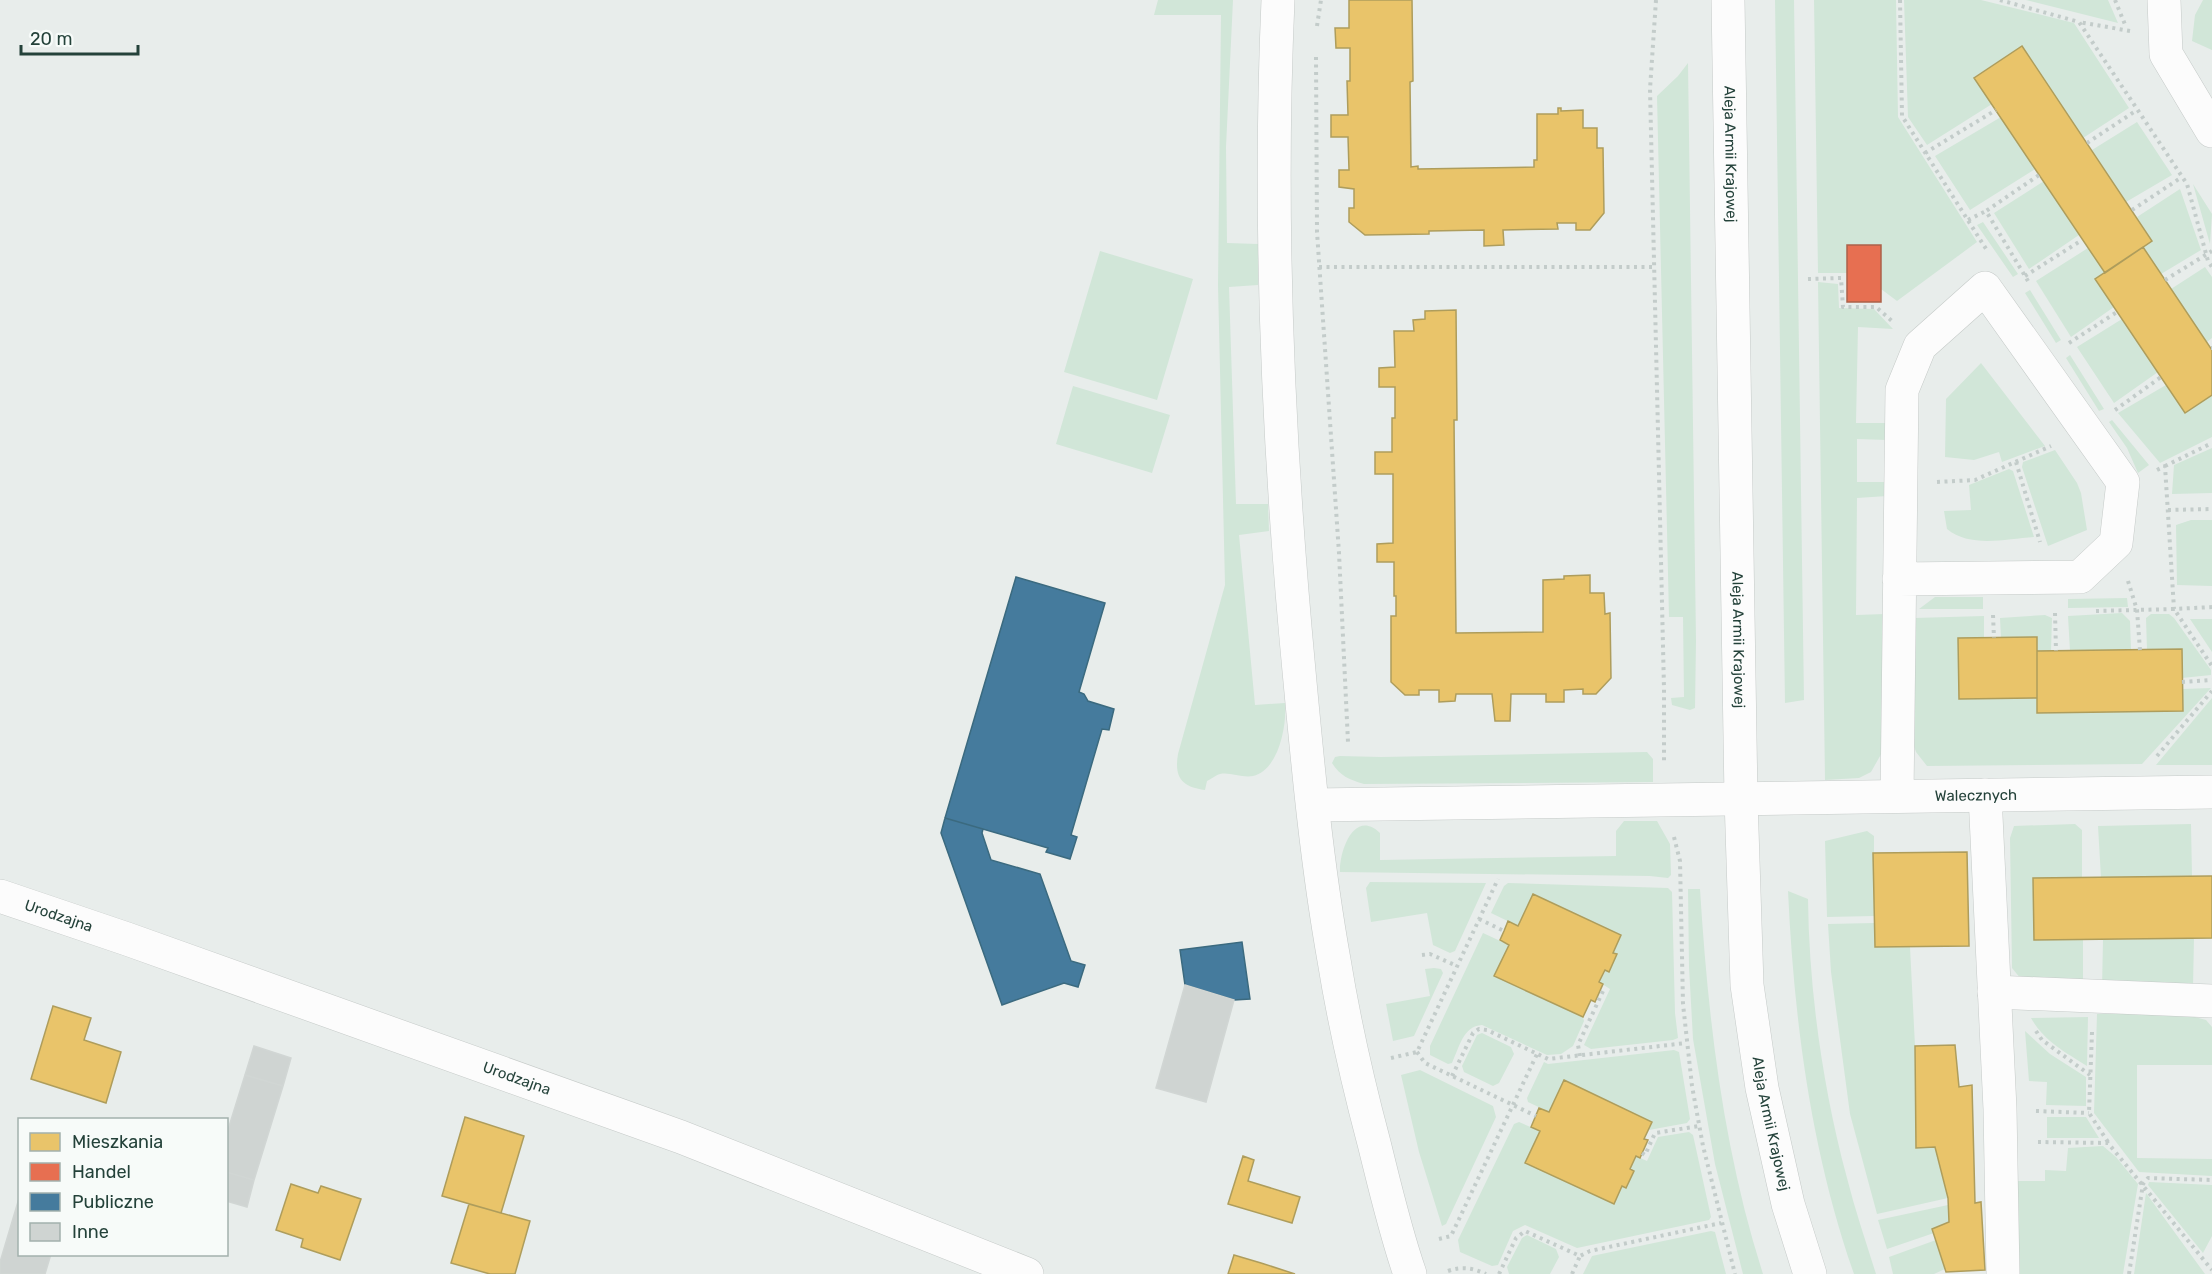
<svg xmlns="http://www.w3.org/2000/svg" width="2212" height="1274" font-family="Rubik,sans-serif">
	<rect width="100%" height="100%" fill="#e8edeb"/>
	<path fill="#d1e6d8" d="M1158 0H1233L1226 147 1227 243 1258 244V285L1229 287 1236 504H1268L1269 531 1239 535 1255 705 1285 703C1287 725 1279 770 1253 776 1242 778 1230 772 1220 774 1216 775 1211 779 1207 781L1205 790C1182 787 1174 778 1178 754L1225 585 1218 285 1221 15H1154Z
		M1775 0H1794L1804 700 1785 703Z
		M1814 0H1896L1898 117 1977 242 1897 301 1881 289V245H1847V273H1818Z
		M1904 0H1981L2074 23 2129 108 2083 138 2022 46 1974 77 1992 104 1927 145 1908 117Z
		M2026 0H2108L2118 23Z
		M2203 0H2212V50L2192 41 2195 15Z
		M1688 63 1696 641 1695 708 1690 710 1672 705 1671 698 1684 697 1683 617H1669L1657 96 1678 76Z
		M2001 117 2035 169 1970 210 1935 156Z
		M2137 122 2172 175 2126 202 2092 150Z
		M2044 181 2079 235 2029 269 1994 213Z
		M2193 184 2212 214 2210 244Z
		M2180 189 2201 250 2161 274 2143 247 2152 241 2137 217Z
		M1983 222 2018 274 2013 277 1977 225Z
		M2088 248 2105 273 2114 307 2071 337 2036 281Z
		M1100 251 1193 279 1157 400 1064 372Z
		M2205 267 2212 277V338L2207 342 2171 289Z
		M1818 282 1838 284 1839 308 1874 309 1893 329 1858 327 1856 423H1887V440L1857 439V482H1886L1887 496 1857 498 1856 615 1885 614 1884 749 1871 772 1859 778 1825 780Z
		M2030 290 2061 340 2056 343 2025 293Z
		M2122 319 2158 372 2114 403 2077 347Z
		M2070 355 2104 409 2099 411 2066 358Z
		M1981 363 2045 446 2002 462 1999 452 1974 460 1945 457 1946 399Z
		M2166 385 2185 413 2212 395V437L2160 463 2118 413Z
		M1073 386 1170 415 1152 473 1056 444Z
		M2112 420 2149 465 2138 473 2127 448 2109 422Z
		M2212 448V493L2172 494 2174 465Z
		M2055 450 2077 483 2081 493 2087 530 2048 546 2022 467 2023 462Z
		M2009 469 2013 471 2034 537C2005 539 1970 548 1947 529L1944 511 1971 510 1969 485Z
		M2191 520H2212V586L2177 585 2176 525Z
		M1935 597H1983V609H1919Z
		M2127 598 2128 607 2068 608V599Z
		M2122 613 2130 621 2131 650 2070 651 2068 616Z
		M2151 614H2169L2174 618 2211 670V675L2182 678 2147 650 2146 618Z
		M2045 615 2052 618 2051 651H2037L2001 638 2000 618Z
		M1984 616V638L1958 639 1959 699 2037 698 2038 713 2183 711V689L2211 688 2142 764 1927 766 1916 752 1913 743 1914 618Z
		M2190 619H2212V652Z
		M2212 698V765H2156Z
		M1647 752 1653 759V782L1364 784C1350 780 1340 776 1332 763L1335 757 1340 756 1381 757Z
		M1624 821H1657L1670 844 1671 875 1668 878 1650 876 1340 872C1339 852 1354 808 1380 833V860L1616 856V831Z
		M2075 824 2082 830V878H2033L2034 940H2083V988L2025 984 2012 968 2010 838 2014 826Z
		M2191 824 2192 876 2101 878 2098 826Z
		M1867 831 1874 836V916L1827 917 1825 841Z
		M1370 882 1486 883 1455 951 1450 953 1433 945 1427 913 1371 922 1366 888Z
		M1508 883 1668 888 1672 892 1675 1013 1678 1038 1673 1040 1591 1049 1584 1045 1610 989 1599 982 1616 954 1613 953 1621 935 1533 894 1518 926 1491 913 1504 886Z
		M1688 889H1700C1708 1019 1723 1149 1763 1274H1743L1715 1164 1693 1039 1689 967Z
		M1788 891 1808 899C1809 991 1823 1089 1847 1178 1855 1210 1866 1242 1876 1274H1854C1811 1151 1794 1021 1788 891Z
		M1874 923 1875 947H1910L1915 1046 1916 1147H1935L1948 1198 1877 1214 1850 1114 1831 972 1828 924Z
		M1483 933 1509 945 1495 976 1583 1017 1584 1021 1573 1046 1561 1054 1547 1055 1482 1025C1463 1026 1459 1048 1452 1063L1448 1064 1430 1055V1046Z
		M2194 938 2193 987 2102 988 2103 940Z
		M1434 968 1441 969 1443 973 1414 1036 1393 1041 1386 1004 1430 996 1425 969Z
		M2180 1013 2206 1020 2212 1027V1065H2137V1158L2212 1159V1176L2139 1172 2094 1113 2097 1014Z
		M2088 1017 2087 1066C2065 1052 2044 1041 2031 1018Z
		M2025 1031 2050 1054 2086 1077V1106L2046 1105 2047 1082 2029 1081Z
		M1482 1033 1511 1047 1514 1054 1499 1083 1493 1086 1464 1072 1462 1066 1477 1035Z
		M1674 1050 1679 1052 1690 1119 1687 1123 1649 1130 1652 1122 1564 1080 1549 1112 1528 1102 1527 1098 1544 1062 1548 1064Z
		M1420 1070 1493 1106 1496 1117 1446 1224 1442 1226 1419 1152 1401 1075Z
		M2047 1117H2086L2099 1138H2047Z
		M1519 1122 1540 1131 1614 1204 1622 1186 1626 1188 1634 1171 1630 1169 1636 1156 1647 1161 1658 1137 1689 1132 1693 1135 1711 1217 1709 1220 1577 1248 1525 1225 1513 1231 1498 1265 1492 1266 1460 1252 1458 1240 1514 1124Z
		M2103 1146 2116 1157 2138 1184 2123 1274H2016L2013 1181H2045V1170L2066 1171 2068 1148Z
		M2149 1182 2212 1185V1236L2203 1253 2148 1185Z
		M2146 1193 2205 1274H2134Z
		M1948 1205 1949 1222 1933 1229 1934 1233 1887 1249 1878 1220Z
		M1711 1231 1715 1232 1726 1274H1583L1592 1256Z
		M1527 1235 1556 1249 1559 1257 1550 1274H1509L1507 1267 1522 1238Z
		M1936 1240 1945 1269 1934 1274H1893L1889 1257Z"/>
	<path fill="#e9c46a" stroke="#ae9d5c" stroke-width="1.5" d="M1349 0H1412L1413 81 1410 82 1411 167 1418 166V169L1534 167V160H1537V114H1558V108H1561V111L1583 110V128H1597V148H1603L1604 213 1590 230H1576V223H1557L1558 229 1503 230 1504 245 1484 246V230L1429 231V234L1365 235 1349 222V208H1354V189L1339 187V170H1349L1348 137H1331V115H1348L1347 81H1350V48H1336L1335 28H1349Z
		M2022 46 2152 241 2105 273 1974 78Z
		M2143 247 2212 350V395L2185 413 2095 279Z
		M1456 310 1457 420H1454L1456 633 1543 632V580L1564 579V576L1590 575V593H1604L1605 614 1610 613 1611 678 1596 694H1583V689L1564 690V702H1546V694H1511L1510 721H1495L1492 694H1456L1455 701 1439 702V690H1419V695H1405L1391 682V616H1396V596H1394V562H1377V544L1393 543V474H1375V452H1392V418H1395V387H1379V368L1395 367 1394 331H1414L1413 320 1425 319V311Z
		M2037 637V698L1959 699 1958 638Z
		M2182 649 2183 711 2037 713V651Z
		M1967 852 1969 946 1875 947 1873 853Z
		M2210 876H2212V938L2034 940 2033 878Z
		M1533 894 1621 935 1613 953 1617 954 1609 972 1605 970 1599 982 1603 984 1595 1002 1591 1000 1583 1017 1494 976 1509 945 1500 940 1504 931 1508 921 1518 926Z
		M53 1006 91 1018 84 1040 121 1052 106 1103 31 1079Z
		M1955 1045 1959 1087 1972 1085 1975 1203 1981 1202 1985 1270 1946 1272 1932 1229 1949 1222 1948 1198 1935 1147 1916 1148 1915 1046Z
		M1564 1080 1652 1122 1644 1139 1648 1140 1640 1158 1636 1156 1630 1169 1634 1171 1626 1188 1622 1186 1614 1204 1525 1163 1540 1131 1531 1127 1539 1108 1549 1112Z
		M465 1117 524 1136 501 1213 442 1196Z
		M1243 1156 1254 1160 1248 1181 1300 1197 1292 1223 1228 1204Z
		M291 1184 318 1193 321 1186 361 1199 340 1260 301 1247 303 1239 276 1230Z
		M469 1204 530 1221 515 1274H490L451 1263Z
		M1234 1255 1261 1263 1295 1274H1228Z"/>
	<path fill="#e76f51" stroke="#ac624a" stroke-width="1.5" d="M1847 245H1881V302H1847Z"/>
	<path fill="#457b9d" stroke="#3b6a7f" stroke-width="1.5" d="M1016 577 1105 603 1079 692 1084 694 1088 701 1114 709 1109 730 1102 729 1071 835 1077 837 1070 859 1046 852 1048 848 945 818Z
		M945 818 983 829 982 833 991 860 1040 874 1071 961 1085 965 1078 987 1064 983 1002 1005 941 833Z
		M1242 942 1250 999 1234 1000 1185 985 1180 950Z"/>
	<path fill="#cfd4d2" stroke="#d1d6d4" stroke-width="1.5" d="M1185 985 1234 1000 1206 1102 1156 1088Z
		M254 1046 291 1058 283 1086 245 1075Z
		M245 1075 283 1086 254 1180 226 1172V1136Z
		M226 1172 254 1180 247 1207 226 1201Z
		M20 1195V1254H51L45 1274H0V1262Z"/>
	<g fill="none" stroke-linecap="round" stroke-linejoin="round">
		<defs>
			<g id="minor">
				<path d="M1278 0C1268 224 1278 448 1299 671 1308 768 1317 865 1334 960 1344 1022 1358 1083 1374 1143 1385 1187 1395 1231 1410 1274"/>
				<path id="s1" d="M1728 0 1741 798 1747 985 1762 1088 1788 1204 1810 1274"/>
				<path d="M2164 0 2166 54 2212 131"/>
				<path d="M1985 795 2000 1109 2003 1274"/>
				<path d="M1897 796 1902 390 1920 346 1985 288 2123 482 2116 543 2080 577 1899 579"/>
				<path id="s2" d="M1313 805 2212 792"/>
				<path id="s3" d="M0 896 127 939 681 1137 1027 1274"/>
				<path d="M1994 992 2212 1001"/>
			</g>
		</defs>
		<use href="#minor" stroke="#c5cac8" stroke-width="34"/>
		<path stroke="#c3ccca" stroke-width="4" stroke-dasharray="3 4.5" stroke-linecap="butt" d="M1656 0 1650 89 1664 689V762
			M1900 0 1902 116 1988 252
			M2000 0 2079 22
			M2115 0 2126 27
			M1317 26 1321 0
			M2130 31 2079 22 2187 184 2208 261 2212 267
			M1316 57 1317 232 1339 553 1348 742
			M2087 143 2137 110
			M1925 153 1996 110
			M2132 210 2182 177
			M1968 220 1986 211
			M1319 267H1654
			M2025 276 2082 240
			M1808 279 1841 278 1843 307H1876L1892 321
			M2165 280 2212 251
			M2028 281 1986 211 2039 175
			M2069 343 2117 312
			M2211 348H2212
			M2115 410 2161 377
			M2016 462 2040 542
			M2165 466 2212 443
			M2157 470 2165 466 2174 609 2212 607
			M1937 482 1975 480 2051 446
			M2168 510 2212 509
			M2128 581 2137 610 2140 650
			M2096 611 2174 609 2212 666
			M2055 613 2056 651
			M1993 615 1994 638
			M2182 682 2212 680
			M2157 756 2212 691
			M1674 837 1680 861 1683 1004 1692 1086 1703 1146 1735 1274
			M1479 919 1504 931
			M1422 955 1430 954 1457 966
			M2036 1031 2042 1040 2090 1075
			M2092 1032 2089 1113 2108 1142
			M1417 1052 1425 1063 1536 1116
			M1580 1056 1578 1045 1603 991 1600 989
			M1391 1058 1417 1052 1498 879
			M1452 1076 1473 1033 1479 1029 1487 1030 1548 1059 1686 1043
			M2036 1111 2089 1113
			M2038 1142 2108 1143 2212 1270
			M1642 1153 1645 1155 1655 1133 1699 1126
			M1439 1239 1451 1236 1537 1054
			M1448 1271C1462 1266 1473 1268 1486 1274
			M1499 1274 1516 1238 1525 1231 1580 1256 1590 1251 1721 1223
			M1572 1274 1580 1256
			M2129 1274 2143 1184 2148 1178 2212 1180"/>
		<use href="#minor" stroke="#fcfcfc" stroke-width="33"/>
	</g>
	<g text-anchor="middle" stroke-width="6" stroke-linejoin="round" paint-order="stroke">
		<g font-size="15" fill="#24423a" stroke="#f7fbf9">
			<text dy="5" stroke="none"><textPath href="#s1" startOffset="154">Aleja Armii Krajowej</textPath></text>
			<text dy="5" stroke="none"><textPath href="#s1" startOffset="640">Aleja Armii Krajowej</textPath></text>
			<text dy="5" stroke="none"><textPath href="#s2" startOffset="663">Walecznych</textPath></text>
			<text dy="5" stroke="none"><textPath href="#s3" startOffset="62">Urodzajna</textPath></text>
			<text dy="5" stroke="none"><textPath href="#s3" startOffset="548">Urodzajna</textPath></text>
			<text dy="5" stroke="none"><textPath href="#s1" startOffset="1126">Aleja Armii Krajowej</textPath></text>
		</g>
	</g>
	<rect x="18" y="1118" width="210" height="138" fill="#f7fbf9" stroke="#a3b1ad" stroke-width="1.5"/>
	<rect x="30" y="1133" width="30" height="18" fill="#e9c46a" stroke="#a3b1ad" stroke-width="1.5"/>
	<text x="72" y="1148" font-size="18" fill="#24423a">Mieszkania</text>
	<rect x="30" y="1163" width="30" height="18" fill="#e76f51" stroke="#a3b1ad" stroke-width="1.5"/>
	<text x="72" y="1178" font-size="18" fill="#24423a">Handel</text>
	<rect x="30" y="1193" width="30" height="18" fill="#457b9d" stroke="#a3b1ad" stroke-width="1.5"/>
	<text x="72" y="1208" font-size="18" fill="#24423a">Publiczne</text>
	<rect x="30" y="1223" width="30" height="18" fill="#cfd4d2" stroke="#a3b1ad" stroke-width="1.5"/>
	<text x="72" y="1238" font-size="18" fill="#24423a">Inne</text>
	<path d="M21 45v9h117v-9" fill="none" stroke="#24423a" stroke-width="3"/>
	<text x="30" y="45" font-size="18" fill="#24423a" stroke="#f7fbf9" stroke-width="4.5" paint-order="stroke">20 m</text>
</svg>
